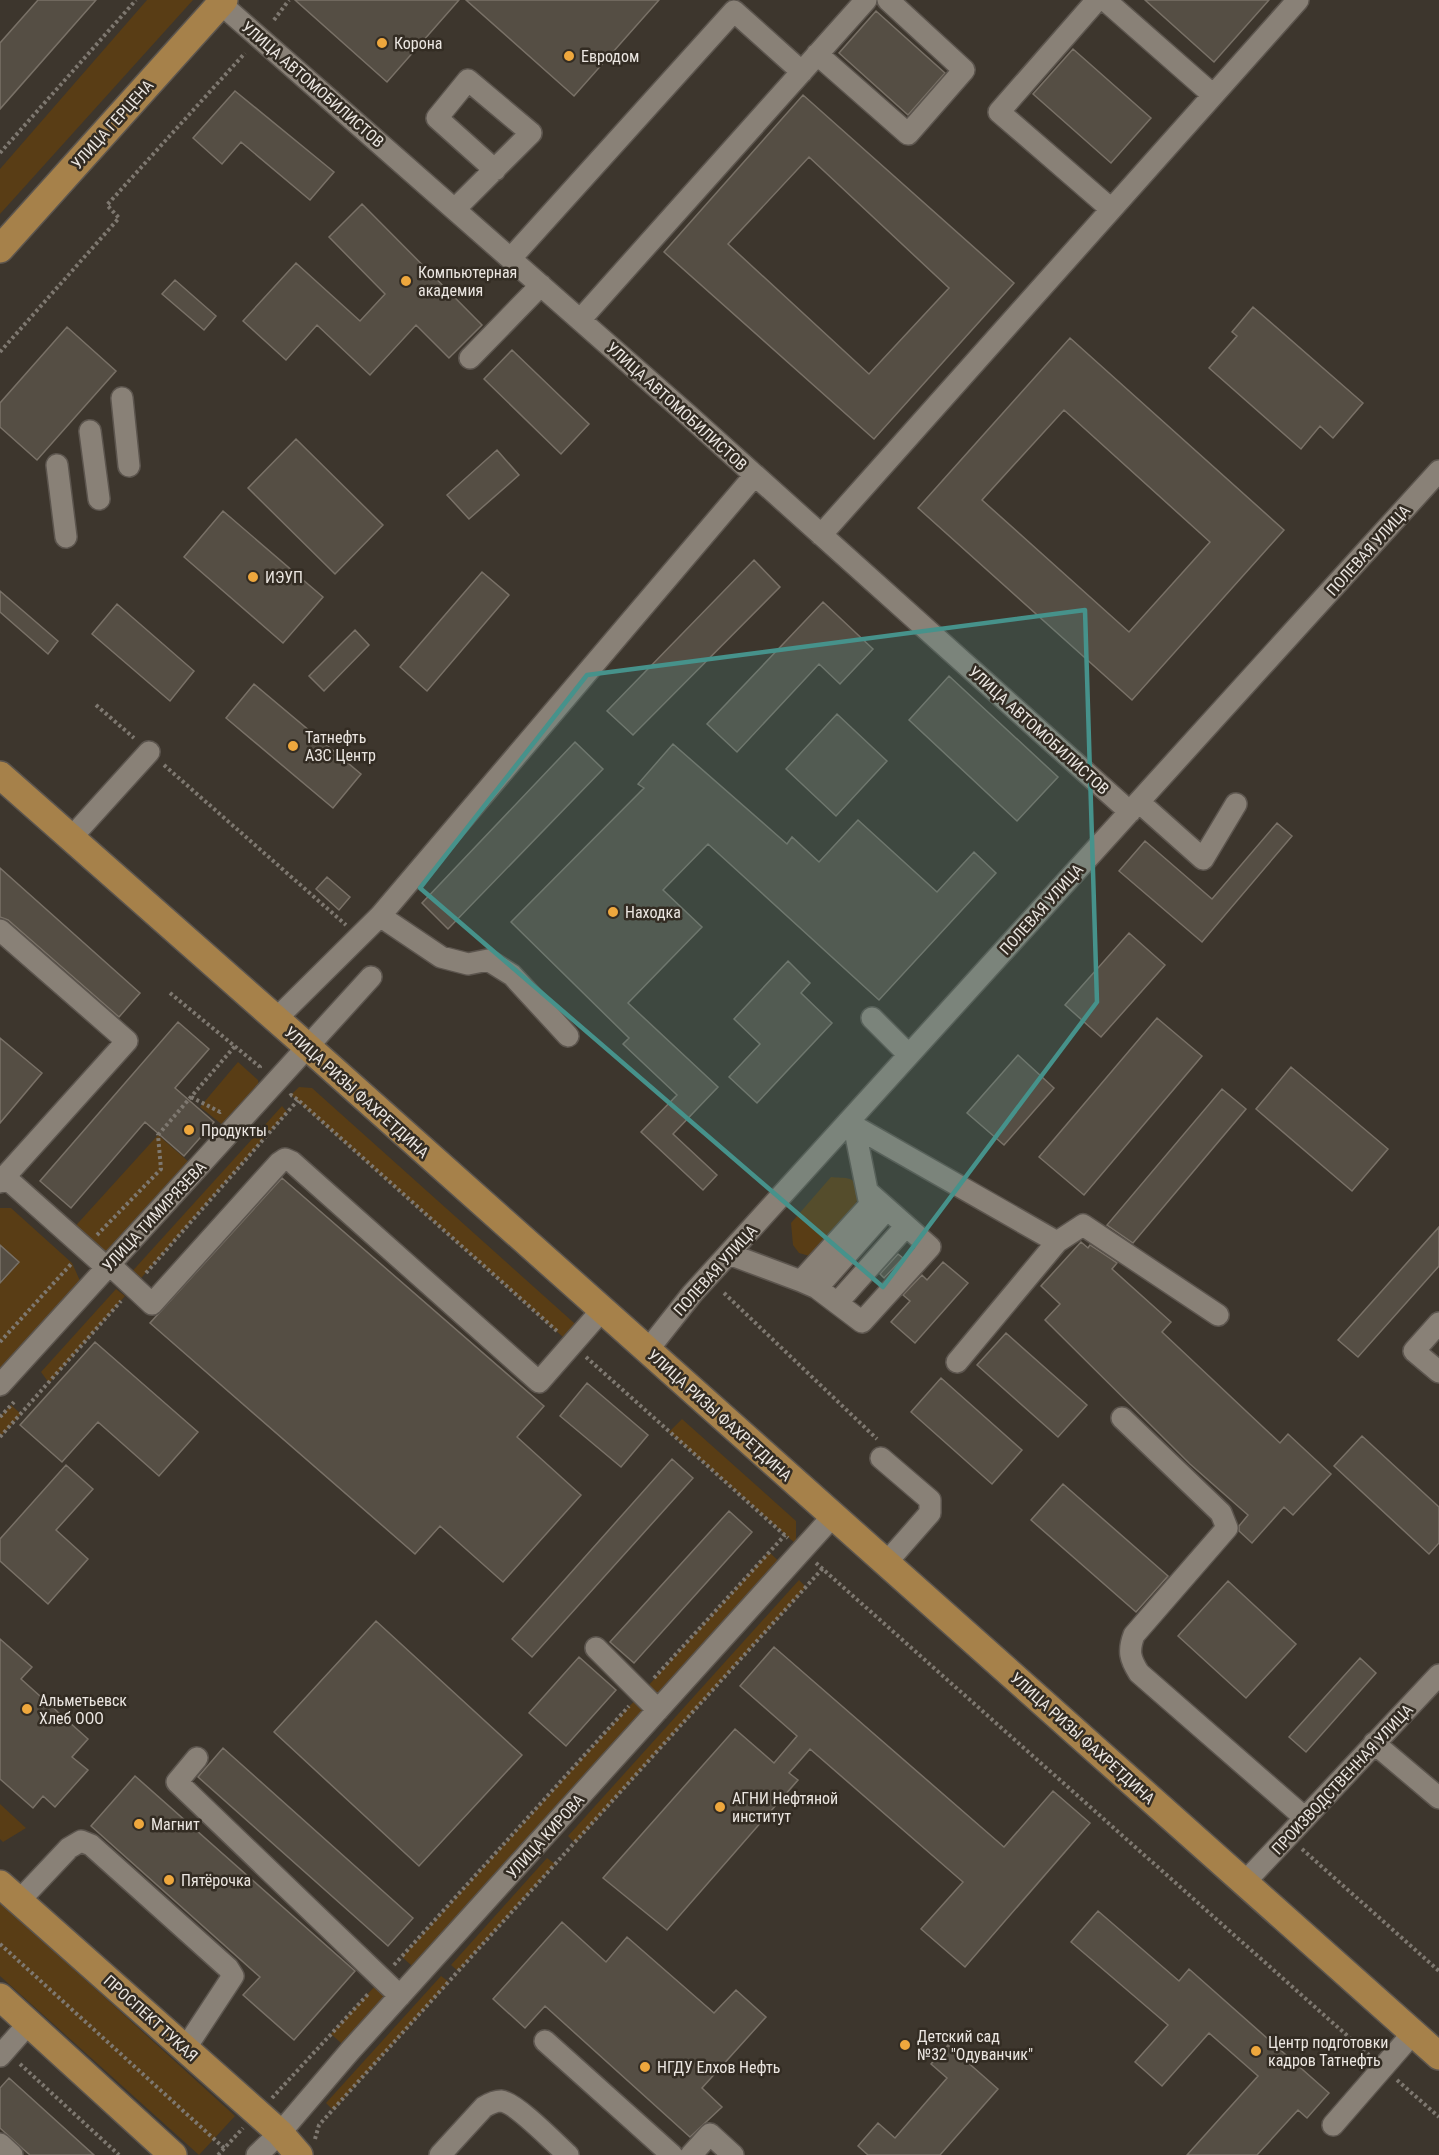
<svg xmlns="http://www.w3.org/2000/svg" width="1439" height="2155" font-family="'Roboto Condensed',sans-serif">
	<rect width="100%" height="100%" fill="#3d362d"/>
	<path fill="#593d15" d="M147 0H193L0 214V169Z
		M238 1062 258 1080 259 1087 224 1126 200 1107Z
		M299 1087 312 1088 583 1331 572 1345 291 1095Z
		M282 1106 287 1112 135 1285 128 1276Z
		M158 1135 190 1163 100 1261 69 1233Z
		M831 1177C837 1178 845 1177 850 1179 880 1193 824 1245 813 1257L799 1253 793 1245 791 1223Z
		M0 1208H11L72 1263 81 1283 0 1373V1283L19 1263 0 1245Z
		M116 1289 125 1296 49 1383 41 1372Z
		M11 1405 21 1414 0 1437V1417Z
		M682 1419 796 1521V1544L669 1432Z
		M769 1552 786 1568 665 1702 648 1686Z
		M799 1580 806 1587 575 1843 568 1836Z
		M637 1698 654 1714 420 1973 402 1957Z
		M0 1804 26 1828 3 1842 0 1839Z
		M547 1858 555 1864 458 1971 451 1965Z
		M0 1902 235 2116 199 2155 0 1976Z
		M441 1976 449 1982 333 2110 326 2103Z
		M375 1986 393 2004 350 2051 331 2034Z"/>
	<path fill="#554e44" stroke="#797167" stroke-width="1.5" fill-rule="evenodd" d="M38 0H96L0 109V43Z
		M295 0H459L387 82Z
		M466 0H659L574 96Z
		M1145 0H1269L1214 62Z
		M876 11 945 73 908 115 839 53Z
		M1073 49 1151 118 1111 163 1033 94Z
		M235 91 334 172 310 200 241 142 222 164 193 138Z
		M803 95 1014 283 874 439 664 252ZM809 157 949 288 869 374 728 244Z
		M362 204 482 325 449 358 416 325 370 375 317 325 286 360 243 321 296 263 360 321 385 294 329 237Z
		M175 280 216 316 204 330 162 294Z
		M1253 307 1363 403 1333 438 1320 426 1301 449 1209 368 1237 336 1232 332Z
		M67 327 116 371 37 460 0 427V403Z
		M1070 338 1284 530 1132 700 918 508ZM1064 410 1210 542 1129 632 982 500Z
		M512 350 589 424 561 454 484 379Z
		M296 439 383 525 335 574 248 488Z
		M497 450 519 475 469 519 447 495Z
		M223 511 323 597 283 643 184 557Z
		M754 560 780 587 633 735 607 711Z
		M482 572 509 595 427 691 400 667Z
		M0 591 58 641 48 654 0 612Z
		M823 602 873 649 840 684 819 664 737 752 707 724Z
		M117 604 194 671 170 701 92 634Z
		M355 630 369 645 324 691 309 676Z
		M949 676 1058 777 1017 821 909 720Z
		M254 684 361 774 333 808 226 718Z
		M837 714 887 761 836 816 786 769Z
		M575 742 603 769 448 929 422 903Z
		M673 744 787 844 792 837 819 862 858 820 937 892 974 852 996 873 879 1000 708 844 663 890 702 927 628 1003 718 1087 673 1134 717 1175 703 1190 641 1132 677 1095 623 1044 629 1038 511 922 644 788 638 784Z
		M1277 823 1292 836 1202 942 1119 871 1145 841 1212 899Z
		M0 868 140 993 119 1017 8 920 0 917Z
		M327 877 350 897 339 910 316 889Z
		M1129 933 1165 965 1101 1037 1065 1005Z
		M788 961 810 983 801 993 832 1023 757 1103 729 1077 760 1044 734 1019Z
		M1157 1018 1202 1056 1084 1195 1039 1157Z
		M178 1022 209 1049 175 1088 214 1122 184 1156 145 1122 71 1208 40 1181Z
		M0 1038 42 1073 0 1123Z
		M1018 1055 1054 1088 1004 1145 967 1113Z
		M1291 1067 1388 1149 1352 1191 1256 1109Z
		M1222 1089 1246 1109 1133 1243 1107 1225Z
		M282 1178 544 1406 517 1437 581 1495 503 1582 440 1526 415 1554 150 1323Z
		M1439 1227V1266L1358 1357 1338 1340Z
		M1081 1242 1088 1248 1090 1245 1117 1263 1112 1269 1171 1322 1162 1332 1280 1443 1288 1434 1331 1474 1293 1515 1284 1507 1252 1543 1239 1531V1526L1248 1515 1190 1464 1045 1320 1060 1304 1041 1286Z
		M0 1245 19 1262 0 1283Z
		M898 1254 903 1258 884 1278 880 1274Z
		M943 1262 968 1283 915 1343 891 1322 910 1301 903 1295 922 1275 927 1280Z
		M1006 1333 1087 1405 1058 1437 977 1365Z
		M95 1342 198 1432 159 1476 98 1422 62 1462 20 1425Z
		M941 1378 1022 1450 992 1484 911 1412Z
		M587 1383 648 1435 621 1467 560 1416Z
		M1362 1436 1439 1507V1543L1429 1554 1334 1466Z
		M672 1459 693 1478 532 1657 512 1639Z
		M66 1465 93 1489 56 1530 88 1559 48 1604 0 1561V1539Z
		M1063 1484 1168 1576 1136 1612 1031 1520Z
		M729 1511 752 1532 634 1663 610 1642Z
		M1228 1581 1296 1644 1246 1698 1178 1636Z
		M376 1621 522 1755 419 1866 274 1732Z
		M0 1639 32 1667 21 1679 88 1739 72 1757 88 1770 55 1807 43 1796 33 1808 0 1779Z
		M774 1647 1004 1847 1053 1791 1090 1823 965 1967 921 1929 963 1882 810 1749 789 1773 798 1780 667 1930 603 1878 735 1729 774 1763 797 1736 740 1686Z
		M579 1657 616 1690 566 1746 529 1713Z
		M1360 1658 1376 1673 1306 1752 1289 1737Z
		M223 1748 413 1918 388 1946 198 1777Z
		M135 1776 355 1971 294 2040 243 1995 260 1977 91 1826Z
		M1098 1911 1179 1981 1189 1969 1329 2093 1307 2118 1298 2110 1257 2155H1187L1258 2076 1209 2033 1162 2086 1135 2062 1168 2025 1071 1942Z
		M562 1922 606 1962 627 1937 714 2013 736 1990 766 2017 702 2088 722 2107 690 2137 545 2006 525 2028 493 1999Z
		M948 2045 998 2089 940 2155H868L858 2146 878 2123 895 2138 947 2078 931 2064Z
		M9 2078 94 2155H30L23 2149 0 2128V2088Z"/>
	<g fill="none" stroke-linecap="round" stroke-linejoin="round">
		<defs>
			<path id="minor" d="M1097 0 999 112 1111 209
				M1105 0 1213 95
				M220 3 688 415 1130 812
				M817 54 908 134 964 70 888 0
				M455 209 531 133 468 80 437 118 495 170
				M511 258 734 11 802 72
				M580 320 866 0
				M470 358 541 285
				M122 398 129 466
				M90 431 99 499
				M57 465 66 537
				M821 535 1298 0
				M1139 802 1203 859 1236 804
				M71 838 149 752
				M380 916 441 957 468 964 488 960 512 975 568 1036
				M0 930 127 1041 0 1182
				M872 1018 909 1055
				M275 1020 380 916 755 475
				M850 1121 854 1126 1057 1242 957 1362
				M5 1177 106 1267
				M1057 1242 1083 1225 1218 1315
				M729 1254 801 1281 870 1205 854 1126
				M109 1264 152 1304 279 1163 285 1159 292 1162 539 1382 602 1310
				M801 1281 817 1288 862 1322 930 1247 867 1191
				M817 1288 887 1209
				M838 1302 906 1226
				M1439 1323 1414 1351 1439 1372
				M647 1351 692 1294 1439 471
				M0 1385 371 977
				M1122 1418 1221 1513 1227 1528 1134 1635C1128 1651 1130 1659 1139 1673L1305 1818
				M881 1458 930 1500V1513L886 1563
				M596 1648 658 1710
				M1374 1743 1439 1798
				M197 1758 177 1782 400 1996
				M1245 1882 1439 1675
				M19 1901 69 1848 81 1841 91 1845 228 1968 233 1976 185 2049
				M545 2041 672 2155
				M0 2056 29 2023
				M1333 2125 1413 2033
				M0 2144 12 2155
				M257 2155 280 2133 350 2051 833 1516
				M440 2155 484 2107C489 2104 494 2101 501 2101 515 2102 556 2144 568 2155
				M691 2155 710 2134 733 2155"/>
			<path id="major" d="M0 249 224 0
				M0 775 309 1048 1439 2056
				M0 1884 280 2133 299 2155
				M0 1997 173 2155"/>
		</defs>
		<use href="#minor" stroke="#5c554e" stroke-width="24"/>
		<use href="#major" stroke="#5c554e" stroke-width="30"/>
		<path stroke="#7e7870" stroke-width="4" stroke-dasharray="3 3" stroke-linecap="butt" d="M274 20 289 0
			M0 153 136 0
			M0 352 119 218 107 205 245 53
			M96 705 134 738
			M164 765 346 925
			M170 993 260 1067 259 1069
			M290 1096 291 1095 298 1100 558 1332
			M191 1097 220 1112 222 1110
			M97 1235 161 1169 158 1135 235 1046
			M146 1273 298 1100
			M724 1293 877 1439
			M0 1342 72 1263
			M586 1357 788 1538
			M0 1417 14 1402
			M0 1437 121 1301
			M816 1563 1369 2055
			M654 1678 785 1535
			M1302 1849 1439 1971
			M0 1944 224 2148
			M394 1965 629 1706
			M20 2064 119 2155
			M1397 2080 1439 2117
			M272 2098 369 1993
			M315 2139 319 2125 823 1568
			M218 2155 243 2128"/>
		<use href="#minor" stroke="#898177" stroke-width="21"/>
		<use href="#major" stroke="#a6814a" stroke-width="27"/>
	</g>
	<path fill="#46928b" fill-opacity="0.2" stroke="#46928b" stroke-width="4.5" stroke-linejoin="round" d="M1085 610 1097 1002 883 1287 420 888 587 675Z"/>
	<g fill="#eea73d" stroke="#332c23" stroke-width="2">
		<circle cx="382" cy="43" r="6"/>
		<circle cx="569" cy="56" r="6"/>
		<circle cx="406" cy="281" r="6"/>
		<circle cx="253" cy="577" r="6"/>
		<circle cx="293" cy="746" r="6"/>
		<circle cx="613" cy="912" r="6"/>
		<circle cx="189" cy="1130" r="6"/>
		<circle cx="27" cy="1709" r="6"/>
		<circle cx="720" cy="1807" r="6"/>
		<circle cx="139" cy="1824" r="6"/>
		<circle cx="169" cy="1880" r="6"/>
		<circle cx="905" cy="2045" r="6"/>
		<circle cx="1256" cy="2051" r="6"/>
		<circle cx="645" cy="2067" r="6"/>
	</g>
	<g text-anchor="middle" stroke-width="5" stroke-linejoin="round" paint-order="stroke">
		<g font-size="16" fill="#ebe6e1" stroke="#332c23" text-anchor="start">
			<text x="394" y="49">Корона</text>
			<text x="581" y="62">Евродом</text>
			<text x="418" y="278">Компьютерная<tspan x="418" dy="18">академия</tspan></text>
			<text x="265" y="583">ИЭУП</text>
			<text x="305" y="743">Татнефть<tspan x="305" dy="18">АЗС Центр</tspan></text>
			<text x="625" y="918">Находка</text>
			<text x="201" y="1136">Продукты</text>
			<text x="39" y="1706">Альметьевск<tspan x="39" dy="18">Хлеб ООО</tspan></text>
			<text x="732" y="1804">АГНИ Нефтяной<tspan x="732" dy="18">институт</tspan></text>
			<text x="151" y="1830">Магнит</text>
			<text x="181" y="1886">Пятёрочка</text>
			<text x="917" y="2042">Детский сад<tspan x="917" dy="18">№32 "Одуванчик"</tspan></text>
			<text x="1268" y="2048">Центр подготовки<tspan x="1268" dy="18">кадров Татнефть</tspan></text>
			<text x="657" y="2073">НГДУ Елхов Нефть</text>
		</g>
		<g font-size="16" fill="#ebe6e1" stroke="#332c23">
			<text transform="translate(313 84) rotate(41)" y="6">УЛИЦА АВТОМОБИЛИСТОВ</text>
			<text transform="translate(112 124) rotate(-48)" y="6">УЛИЦА ГЕРЦЕНА</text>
			<text transform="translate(677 406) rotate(42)" y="6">УЛИЦА АВТОМОБИЛИСТОВ</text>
			<text transform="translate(1368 550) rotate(-48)" y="6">ПОЛЕВАЯ УЛИЦА</text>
			<text transform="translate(1039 730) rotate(42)" y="6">УЛИЦА АВТОМОБИЛИСТОВ</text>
			<text transform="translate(1041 909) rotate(-48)" y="6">ПОЛЕВАЯ УЛИЦА</text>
			<text transform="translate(357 1092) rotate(42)" y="6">УЛИЦА РИЗЫ ФАХРЕТДИНА</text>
			<text transform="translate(154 1216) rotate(-47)" y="6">УЛИЦА ТИМИРЯЗЕВА</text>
			<text transform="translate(715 1270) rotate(-48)" y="6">ПОЛЕВАЯ УЛИЦА</text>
			<text transform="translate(720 1415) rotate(42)" y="6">УЛИЦА РИЗЫ ФАХРЕТДИНА</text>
			<text transform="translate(1083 1738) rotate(42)" y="6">УЛИЦА РИЗЫ ФАХРЕТДИНА</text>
			<text transform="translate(1342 1779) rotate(-47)" y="6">ПРОИЗВОДСТВЕННАЯ УЛИЦА</text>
			<text transform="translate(545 1836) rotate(-48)" y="6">УЛИЦА КИРОВА</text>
			<text transform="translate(151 2018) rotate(42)" y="6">ПРОСПЕКТ ТУКАЯ</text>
		</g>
	</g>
</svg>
